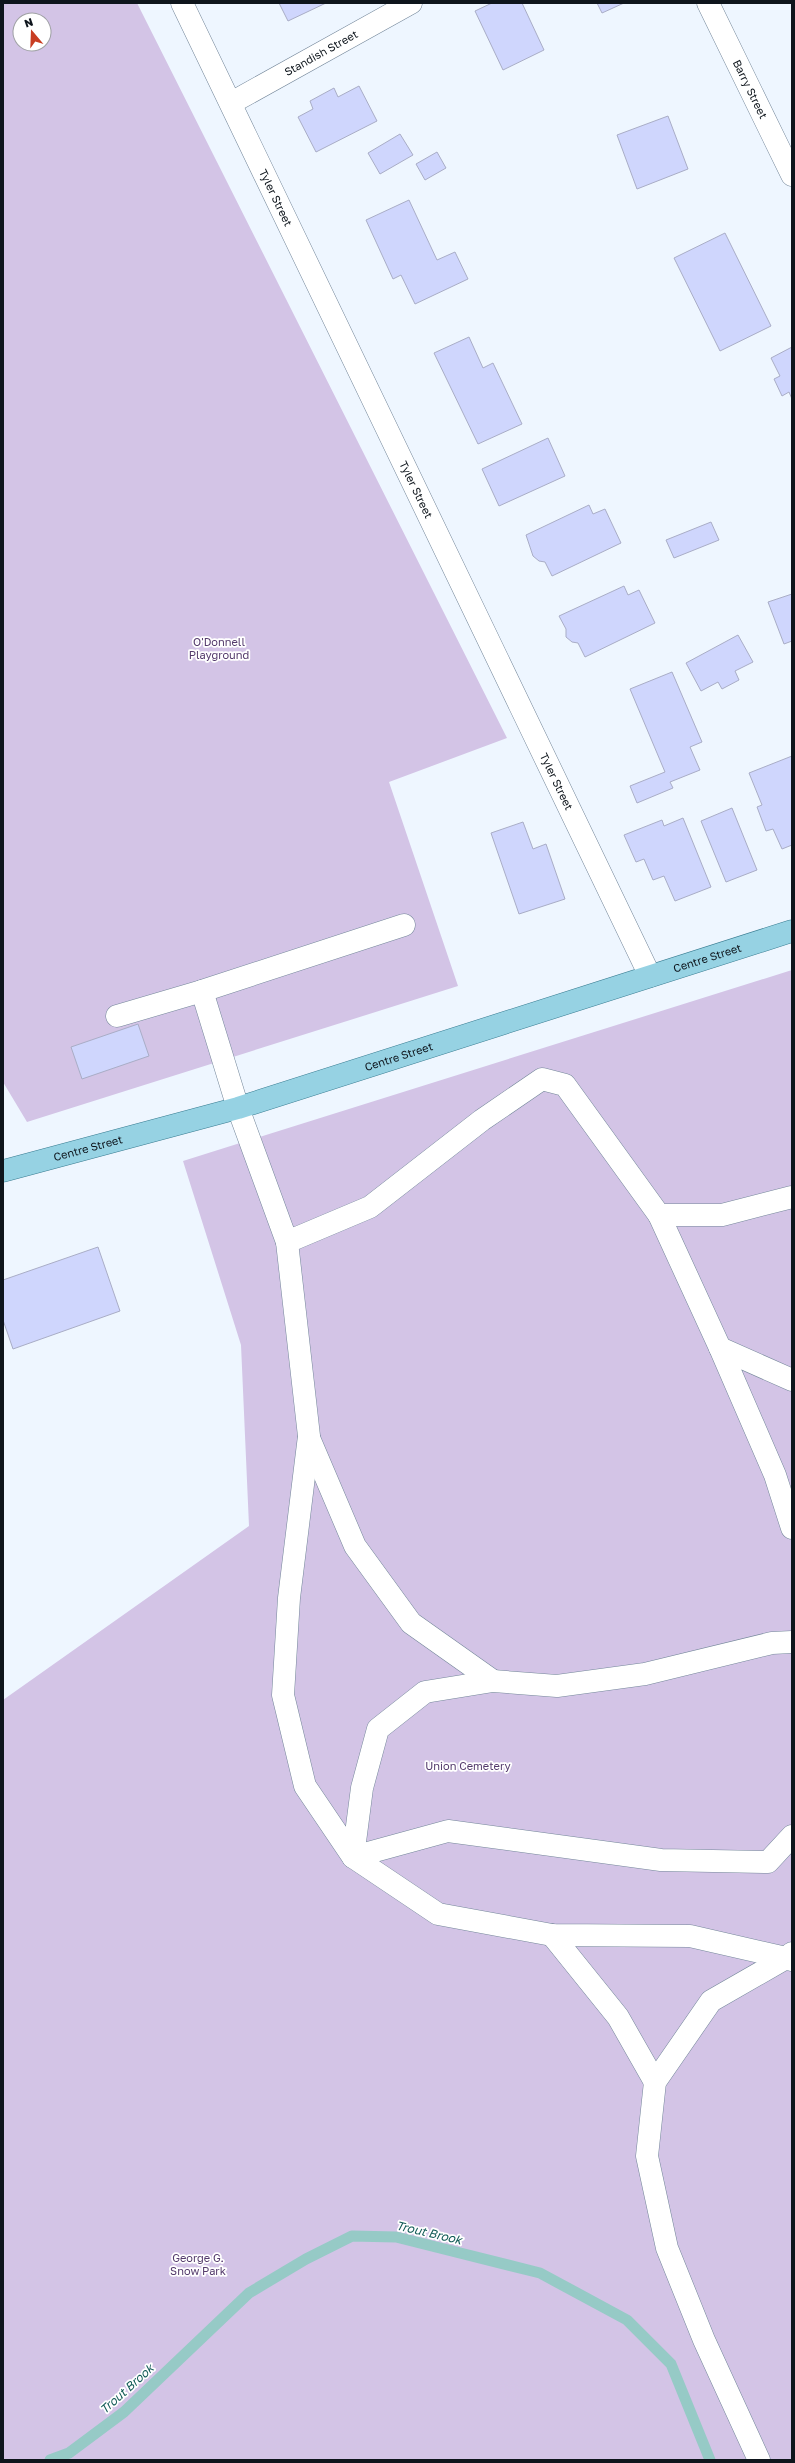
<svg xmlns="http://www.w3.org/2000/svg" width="795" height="2463" font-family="'Golos Text',sans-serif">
	<rect width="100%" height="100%" fill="#eef6ff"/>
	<path fill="#d3c4e6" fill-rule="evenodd" d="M3 3H137L507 738 389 782 458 986 27 1122 3 1082ZM20 20H44V44H20Z
		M792 970V2460H3V1700L249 1526 241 1345 183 1161Z"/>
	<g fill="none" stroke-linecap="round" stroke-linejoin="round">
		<path stroke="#96cac6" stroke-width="11" d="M50 2460 69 2453 124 2412 249 2293 306 2259 352 2236 396 2237 540 2273 627 2320 671 2364 710 2460"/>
	</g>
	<path fill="#cfd6fd" stroke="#a9adc6" d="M279 3H326L288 21Z
		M492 3H522L544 50 503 70 475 11Z
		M597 3H624L602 13Z
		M359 86 377 121 316 152 298 117 313 109 310 101 334 88 338 97Z
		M668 116 688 169 637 189 617 135Z
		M400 134 413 155 380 174 368 153Z
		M437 152 446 168 425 180 416 164Z
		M409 200 437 260 455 252 468 279 415 304 401 275 393 279 366 220Z
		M725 233 771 326 720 351 674 258Z
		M469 337 483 368 493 363 522 424 478 444 434 353Z
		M792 347V399L789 392 782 396 774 379 780 376 771 358Z
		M548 438 565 476 499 506 482 469Z
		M589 505 593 514 605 509 621 543 552 576 545 562 539 561 533 556 526 535Z
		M711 522 719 540 674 558 666 540Z
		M624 586 628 595 639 590 655 623 585 657 578 643 572 642 566 637V629L559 616Z
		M792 594V641L784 644 768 602Z
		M738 635 753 662 735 671 739 680 722 689 718 682 701 691 686 663Z
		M672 672 702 742 690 747 700 770 670 782 673 788 637 803 630 786 665 772 630 689Z
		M792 756V845L782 849 773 829 766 831 757 807 762 805 749 773Z
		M732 808 757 870 726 882 701 821Z
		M683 818 711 887 675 901 664 876 653 880 644 859 636 862 624 835 662 820 664 826Z
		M523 822 533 849 546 844 565 899 519 914 491 833Z
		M138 1024 149 1056 82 1079 71 1047Z
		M98 1247 120 1311 13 1349 3 1320V1280Z"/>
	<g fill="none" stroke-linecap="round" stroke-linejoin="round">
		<defs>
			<g id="minor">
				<path id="s1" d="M182 3 650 976"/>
				<path id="s2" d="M708 3 792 175"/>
				<path id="s3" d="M231 103 411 3"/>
				<path d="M202 991 238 1108 287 1242 370 1207 482 1120 542 1079 565 1085 659 1215H722L792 1197"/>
				<path d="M117 1016 202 991 404 925"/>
				<path d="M659 1215 720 1348"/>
				<path d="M287 1242 309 1436 289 1598 283 1695 305 1786 353 1857 362 1788 378 1729 425 1692 493 1681 557 1686 645 1674 772 1643 792 1642"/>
				<path d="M792 1380 720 1348 775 1475 792 1528"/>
				<path d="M309 1438 355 1546 411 1623 493 1681"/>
				<path d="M792 1836 768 1862 661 1860 448 1831 353 1857 438 1914 552 1935 690 1936 786 1958 792 1953"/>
				<path d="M552 1935 618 2017 655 2082"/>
				<path d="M759 2460 704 2340 667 2248 647 2156 655 2082 711 2001 786 1958 792 1960"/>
			</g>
			<g id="major">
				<path id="s4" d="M3 1171 238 1108 792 931"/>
			</g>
		</defs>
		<use href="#minor" stroke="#74879a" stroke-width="23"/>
		<use href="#major" stroke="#397c91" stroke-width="23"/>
		<use href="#minor" stroke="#fff" stroke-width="22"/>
		<use href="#major" stroke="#96d2e3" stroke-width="22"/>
	</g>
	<g text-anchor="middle" stroke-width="3.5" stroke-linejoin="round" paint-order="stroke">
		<g font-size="11" fill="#0e151c" stroke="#fff">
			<text dy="4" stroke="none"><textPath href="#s3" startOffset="103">Standish Street</textPath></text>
			<text dy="4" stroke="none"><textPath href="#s2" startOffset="96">Barry Street</textPath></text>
			<text dy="4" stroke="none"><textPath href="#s1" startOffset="216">Tyler Street</textPath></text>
			<text dy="4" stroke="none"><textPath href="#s1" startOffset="540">Tyler Street</textPath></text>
			<text dy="4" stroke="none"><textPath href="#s1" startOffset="864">Tyler Street</textPath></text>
			<text dy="4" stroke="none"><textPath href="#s4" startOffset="736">Centre Street</textPath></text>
			<text dy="4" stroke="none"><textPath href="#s4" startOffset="412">Centre Street</textPath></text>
			<text dy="4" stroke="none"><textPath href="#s4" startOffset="88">Centre Street</textPath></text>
		</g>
		<g font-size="11" fill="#543b6c" stroke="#fff">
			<text x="219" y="646">O'Donnell<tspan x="219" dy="13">Playground</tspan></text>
			<text x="468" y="1770">Union Cemetery</text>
			<text x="198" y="2262">George G.<tspan x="198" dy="13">Snow Park</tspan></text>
		</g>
		<g font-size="12" font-style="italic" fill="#125b57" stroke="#fff">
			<text transform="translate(429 2233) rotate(13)" y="4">Trout Brook</text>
			<text transform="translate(127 2389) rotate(-42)" y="4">Trout Brook</text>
		</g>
	</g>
	<rect width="795" height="2463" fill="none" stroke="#0e151c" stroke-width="8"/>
	<g transform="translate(32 32) rotate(341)"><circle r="19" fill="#ffffff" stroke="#9fa1a4"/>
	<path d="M0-3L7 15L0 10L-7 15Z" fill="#c83d22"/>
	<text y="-6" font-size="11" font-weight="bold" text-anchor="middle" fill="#0e151c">N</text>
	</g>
</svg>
